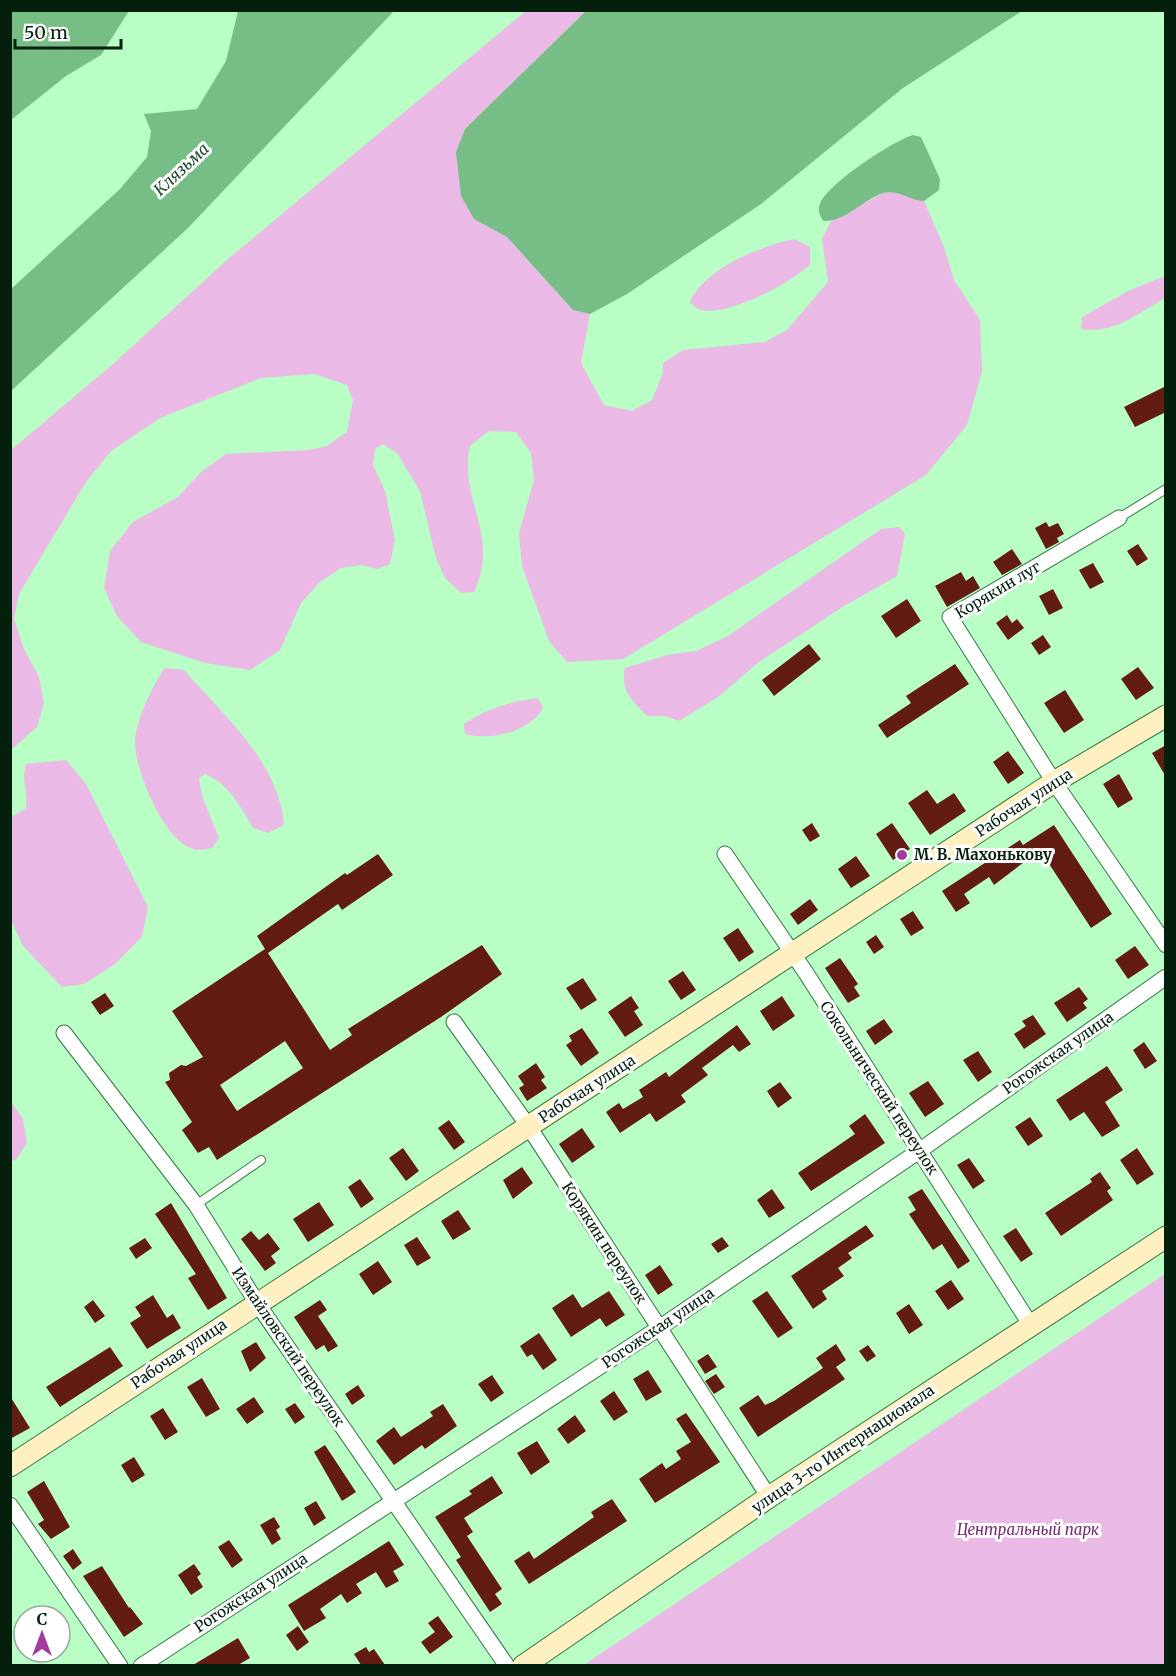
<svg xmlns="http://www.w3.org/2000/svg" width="1176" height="1676" font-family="Merriweather,serif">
	<rect width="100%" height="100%" fill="#b8fec5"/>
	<path fill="#eab9e5" d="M526 11H586L465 129 474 219 507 237 573 310 590 314 581 363 604 405 632 411 652 400 663 373V363L683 350 765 342 787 330 828 282 822 239 831 221 883 193 894 192 924 201 944 247 954 280 980 320 982 372 967 425 926 475 623 659 567 662 549 641 522 566 519 533 534 480 531 453 516 432 489 431 470 446C458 500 501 535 474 592L461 593 445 578 436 558 420 491 397 453 383 444 375 449 373 465 385 491 395 540 390 564 377 569 362 565 341 568 319 583 301 603 280 650 250 670 205 663 141 642 117 616 104 588 110 551 133 522 178 497 200 473 226 454 309 450 327 446 347 432 353 400 347 385 314 374 261 378 160 418 111 451 86 482 19 594 14 619 24 649 39 677 44 703 37 727 11 750V450L112 365 228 259Z
		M794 239 810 247V265C790 283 729 316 701 310 697 309 694 306 690 302 704 269 760 246 794 239Z
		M1165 276V298C1139 313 1112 335 1081 329L1082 317 1130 290Z
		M899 527 905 534 897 576 844 606 759 662 718 697 679 721 665 716H647C632 701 620 690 625 668L667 655 696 651 728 636 881 529Z
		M165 668 184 670C223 715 279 762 284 825L268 833 253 828C240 806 229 784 205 774L199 778 202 796 219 838 212 848C207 849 198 851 193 849 164 841 136 772 135 744 134 724 153 684 165 668Z
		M538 698 543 708C530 732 490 741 465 734L464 724C488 708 509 702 538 698Z
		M66 760 86 784 148 907 142 937 115 964 84 984 62 987 23 946 11 920 10 818 26 808C28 790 21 783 26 764Z
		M10 1100 23 1119 27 1143 16 1160 11 1161Z
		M1165 1274V1665H584Z"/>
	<path fill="#77bd86" d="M11 10H129V11L101 55 66 76 11 120Z
		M238 11H394L188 228 11 391V289L120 189 147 157 151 131 144 114 197 109 226 61Z
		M586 11V10L1022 11 903 88 761 204 627 294 590 314 573 310 507 237 474 219 461 196 456 152 465 129Z
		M913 135 921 137 940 179 939 190 924 201C910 200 897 189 883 193 862 200 846 222 823 221 820 215 817 211 820 204 827 184 893 141 913 135Z"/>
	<path fill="#621c14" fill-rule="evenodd" d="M1166 386V412L1135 427 1124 407Z
		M1046 522 1049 527 1058 523 1064 534 1057 538 1059 542 1046 549 1035 528Z
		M1138 544 1148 559 1137 566 1127 551Z
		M1012 549 1022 564 1002 575 993 562Z
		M1093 563 1104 582 1090 589 1079 570Z
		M961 572 966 581 973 576 980 588 947 607 935 586Z
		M1053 589 1063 608 1049 615 1039 596Z
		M907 599 921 621 896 638 881 616Z
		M1007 615 1012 623 1017 619 1024 628 1008 640 996 623Z
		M1043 635 1051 647 1039 655 1031 643Z
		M809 644 821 659 774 696 762 680Z
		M955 664 969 684 887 738 878 725 911 703 906 696Z
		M1138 667 1154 688 1136 700 1121 679Z
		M1065 690 1084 720 1064 733 1044 703Z
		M1166 745V777L1152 753Z
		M1008 751 1024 773 1008 784 993 762Z
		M1119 774 1133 799 1118 808 1103 784Z
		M927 790 937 804 954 793 966 811 930 835 908 803Z
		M812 823 820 836 810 842 802 830Z
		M892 823 910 849 893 860 876 834Z
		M1054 825 1112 914 1091 928 1040 850 994 885 989 877 964 894 970 903 956 912 942 891 1020 840 1023 845Z
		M378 854 393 875 342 910 338 904 268 953 330 1050 352 1035 348 1029 482 945 502 974 441 1017 217 1160 209 1147 198 1153 182 1130 192 1122 165 1082 170 1080 169 1073 181 1065 186 1066 203 1057 172 1011 265 949 257 936 345 873 347 875ZM285 1041 303 1068 237 1111 220 1085Z
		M856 856 870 876 851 888 838 869Z
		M810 899 818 910 798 925 790 914Z
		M913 911 924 928 911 936 900 919Z
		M738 928 754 952 739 962 723 938Z
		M876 935 884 947 874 954 866 942Z
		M1135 946 1149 965 1128 979 1115 960Z
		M840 958 858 984 854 987 860 996 848 1003 825 968Z
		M683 971 696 990 681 1000 668 981Z
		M583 978 597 1000 581 1010 566 988Z
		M1079 987 1088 999 1083 1003 1087 1008 1067 1022 1054 1003Z
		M105 993 114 1006 100 1015 91 1002Z
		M631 996 639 1008 634 1011 643 1025 625 1037 608 1012Z
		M782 996 795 1016 773 1031 760 1011Z
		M1033 1015 1046 1034 1024 1049 1014 1034 1026 1026 1022 1021Z
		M884 1019 893 1032 875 1045 866 1031Z
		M737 1025 751 1044 739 1052 733 1045 702 1068 708 1075 681 1095 686 1102 656 1122 650 1113 620 1133 606 1112 619 1103 623 1109 643 1097 639 1090 666 1072 669 1077Z
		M582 1028 599 1053 581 1066 566 1045 572 1041 569 1036Z
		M1144 1042 1157 1061 1145 1069 1133 1050Z
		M978 1051 992 1072 978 1082 963 1060Z
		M536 1063 545 1077 541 1080 547 1088 527 1101 519 1088 524 1085 518 1076Z
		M1107 1066 1123 1090 1105 1102 1120 1126 1102 1137 1084 1112 1070 1121 1056 1100Z
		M928 1081 944 1104 925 1117 909 1093Z
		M780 1082 792 1098 778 1108 767 1091Z
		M865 1114 885 1143 811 1191 798 1173 855 1134 849 1126Z
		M1030 1117 1043 1136 1028 1146 1015 1127Z
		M449 1120 465 1142 454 1150 438 1128Z
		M582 1128 595 1147 572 1163 559 1144Z
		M403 1148 419 1171 406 1181 389 1158Z
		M1137 1148 1154 1174 1137 1185 1120 1160Z
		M969 1158 985 1181 973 1189 957 1165Z
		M522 1167 533 1183 513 1199 503 1180Z
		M1100 1172 1111 1188 1107 1191 1113 1200 1061 1236 1045 1213 1092 1182 1090 1179Z
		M360 1179 374 1199 361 1208 348 1187Z
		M772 1189 785 1208 769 1218 757 1200Z
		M922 1189 970 1261 958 1269 942 1244 933 1250 909 1214 916 1210 908 1197Z
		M319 1202 334 1225 308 1242 293 1219Z
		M171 1203 227 1298 208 1310 188 1278 196 1274 155 1214Z
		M458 1210 471 1229 453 1240 441 1221Z
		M866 1225 874 1236 848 1253 852 1258 838 1268 844 1276 822 1291 827 1299 813 1309 791 1276Z
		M1016 1228 1033 1254 1021 1262 1003 1236Z
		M251 1231 259 1240 268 1233 280 1249 271 1256 276 1263 265 1271 241 1239Z
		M417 1237 431 1258 417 1266 404 1245Z
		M722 1237 729 1246 718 1253 711 1244Z
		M145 1238 152 1248 136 1259 129 1248Z
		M378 1261 392 1282 373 1295 359 1274Z
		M660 1265 673 1285 658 1295 645 1275Z
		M951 1280 964 1299 948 1310 935 1291Z
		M609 1291 625 1315 606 1327 600 1318 571 1337 552 1308 573 1294 582 1308Z
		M767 1291 793 1328 778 1338 752 1301Z
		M153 1295 167 1318 173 1314 181 1328 147 1349 130 1323 141 1316 135 1307Z
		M93 1300 105 1316 95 1323 84 1307Z
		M320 1300 327 1310 318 1316 338 1346 328 1352 324 1345 316 1350 294 1317Z
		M909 1304 923 1325 909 1334 896 1313Z
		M539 1333 557 1360 543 1370 532 1354 527 1357 520 1346Z
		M256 1342 266 1358 250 1372 241 1351Z
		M836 1344 846 1360 836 1367 845 1379 758 1437 739 1408 758 1395 765 1405 774 1401 823 1368 816 1358Z
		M868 1345 876 1356 867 1362 859 1351Z
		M110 1347 123 1366 60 1407 46 1387Z
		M708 1354 717 1367 705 1374 697 1361Z
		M648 1370 662 1392 646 1401 633 1379Z
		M716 1374 725 1387 714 1394 705 1381Z
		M492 1375 504 1393 491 1402 478 1384Z
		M202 1378 220 1409 206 1417 187 1387Z
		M358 1385 365 1396 352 1405 345 1394Z
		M614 1391 628 1412 614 1421 600 1401Z
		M10 1396 30 1428 10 1439Z
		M254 1397 264 1412 247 1424 236 1409Z
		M295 1403 305 1417 295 1424 285 1409Z
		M443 1404 457 1426 425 1449 422 1445 394 1465 376 1441 394 1427 401 1437 433 1416 430 1412Z
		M163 1408 178 1432 165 1440 150 1416Z
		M686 1413 720 1462 655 1503 639 1479 662 1463 666 1469 681 1459 676 1451 691 1442 676 1419Z
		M575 1415 586 1431 568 1444 557 1429Z
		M537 1441 550 1462 531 1475 517 1453Z
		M325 1445 356 1492 342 1501 314 1452Z
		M134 1457 145 1475 132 1483 121 1465Z
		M492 1476 503 1493 464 1518 473 1532 467 1536 502 1589 495 1594 502 1604 490 1612 456 1560 461 1557 435 1517 472 1494 469 1491Z
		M44 1481 70 1527 51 1539 38 1524 44 1520 27 1492Z
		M612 1499 627 1521 529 1584 514 1561 529 1551 534 1559 594 1517 591 1512Z
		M316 1501 326 1518 314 1526 304 1508Z
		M274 1517 280 1527 276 1530 281 1539 272 1545 260 1525Z
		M229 1540 243 1560 232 1568 218 1547Z
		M389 1541 404 1565 393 1571 399 1581 386 1588 376 1572 356 1584 362 1593 347 1603 341 1594 320 1609 326 1618 304 1631 288 1605Z
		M73 1549 82 1563 73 1570 63 1556Z
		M194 1564 201 1574 197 1577 203 1587 191 1595 178 1575Z
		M102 1566 129 1608 130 1607 143 1624 124 1637 83 1576Z
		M438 1616 453 1637 430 1654 421 1642 435 1632 428 1623Z
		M298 1626 309 1642 297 1651 286 1635Z
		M238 1638 250 1658 238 1665H193Z
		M366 1647 369 1652 374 1649 385 1665H361L354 1654Z"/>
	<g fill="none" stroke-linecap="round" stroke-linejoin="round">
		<defs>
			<path id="service" d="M1119 518 1166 489
				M196 1205 261 1160"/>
			<path id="minor" d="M1119 518 950 617 1054 782 1166 945
				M725 854 806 973 1030 1324
				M454 1022 529 1127 769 1497
				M64 1033 196 1205 257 1303 507 1666
				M10 1505 120 1666
				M141 1666 659 1328 919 1151 1166 977"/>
			<path id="secondary" d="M10 1466 1054 782 1166 716
				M523 1666 769 1497 1166 1237"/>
		</defs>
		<use href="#service" stroke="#327544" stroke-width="10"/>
		<use href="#minor" stroke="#327544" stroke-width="17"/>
		<use href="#secondary" stroke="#327544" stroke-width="23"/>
		<use href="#service" stroke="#fff" stroke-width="8"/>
		<use href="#minor" stroke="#fff" stroke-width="15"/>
		<use href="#secondary" stroke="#fef0c1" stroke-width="21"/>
	</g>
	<circle fill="#a43c9f" stroke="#fff" stroke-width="2" cx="902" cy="855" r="6"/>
	<g text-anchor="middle" stroke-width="6" stroke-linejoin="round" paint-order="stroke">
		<g font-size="15" fill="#04200c" stroke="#fff">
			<text transform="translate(998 590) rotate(-31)" y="5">Корякин луг</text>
			<text transform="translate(1024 803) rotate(-33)" y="5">Рабочая улица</text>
			<text transform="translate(1058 1053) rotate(-35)" y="5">Рогожская улица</text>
			<text transform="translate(879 1088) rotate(57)" y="5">Сокольнический переулок</text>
			<text transform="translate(587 1089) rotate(-33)" y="5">Рабочая улица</text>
			<text transform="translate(604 1243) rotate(57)" y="5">Корякин переулок</text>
			<text transform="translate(658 1328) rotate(-34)" y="5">Рогожская улица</text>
			<text transform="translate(288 1347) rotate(56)" y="5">Измайловский переулок</text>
			<text transform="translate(179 1354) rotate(-34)" y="5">Рабочая улица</text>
			<text transform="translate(843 1449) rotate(-34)" y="5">улица 3-го Интернационала</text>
			<text transform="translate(251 1593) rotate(-33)" y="5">Рогожская улица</text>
		</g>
		<g font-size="15" font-weight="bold" fill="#04200c" stroke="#fff" text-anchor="start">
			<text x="914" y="860">М. В. Махонькову</text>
		</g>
		<g font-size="15" font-style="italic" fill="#752c71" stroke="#fff">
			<text x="1028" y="1535">Центральный парк</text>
		</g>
		<g font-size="16" font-style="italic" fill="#194c27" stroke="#fff">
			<text transform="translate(181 169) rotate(-43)" y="6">Клязьма</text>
		</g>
	</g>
	<rect width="1176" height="1676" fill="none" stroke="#04200c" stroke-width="24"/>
	<g transform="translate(42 1634)"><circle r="28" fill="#ffffff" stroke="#9ba69e" stroke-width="1.5"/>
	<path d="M0-4.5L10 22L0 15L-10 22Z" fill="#a43c9f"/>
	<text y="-9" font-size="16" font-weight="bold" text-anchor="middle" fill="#04200c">С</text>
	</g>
	<path d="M15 39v9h106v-9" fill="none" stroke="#04200c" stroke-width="3"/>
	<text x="24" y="39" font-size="18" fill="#04200c" stroke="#ffffff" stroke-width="4.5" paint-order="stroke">50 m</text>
</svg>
